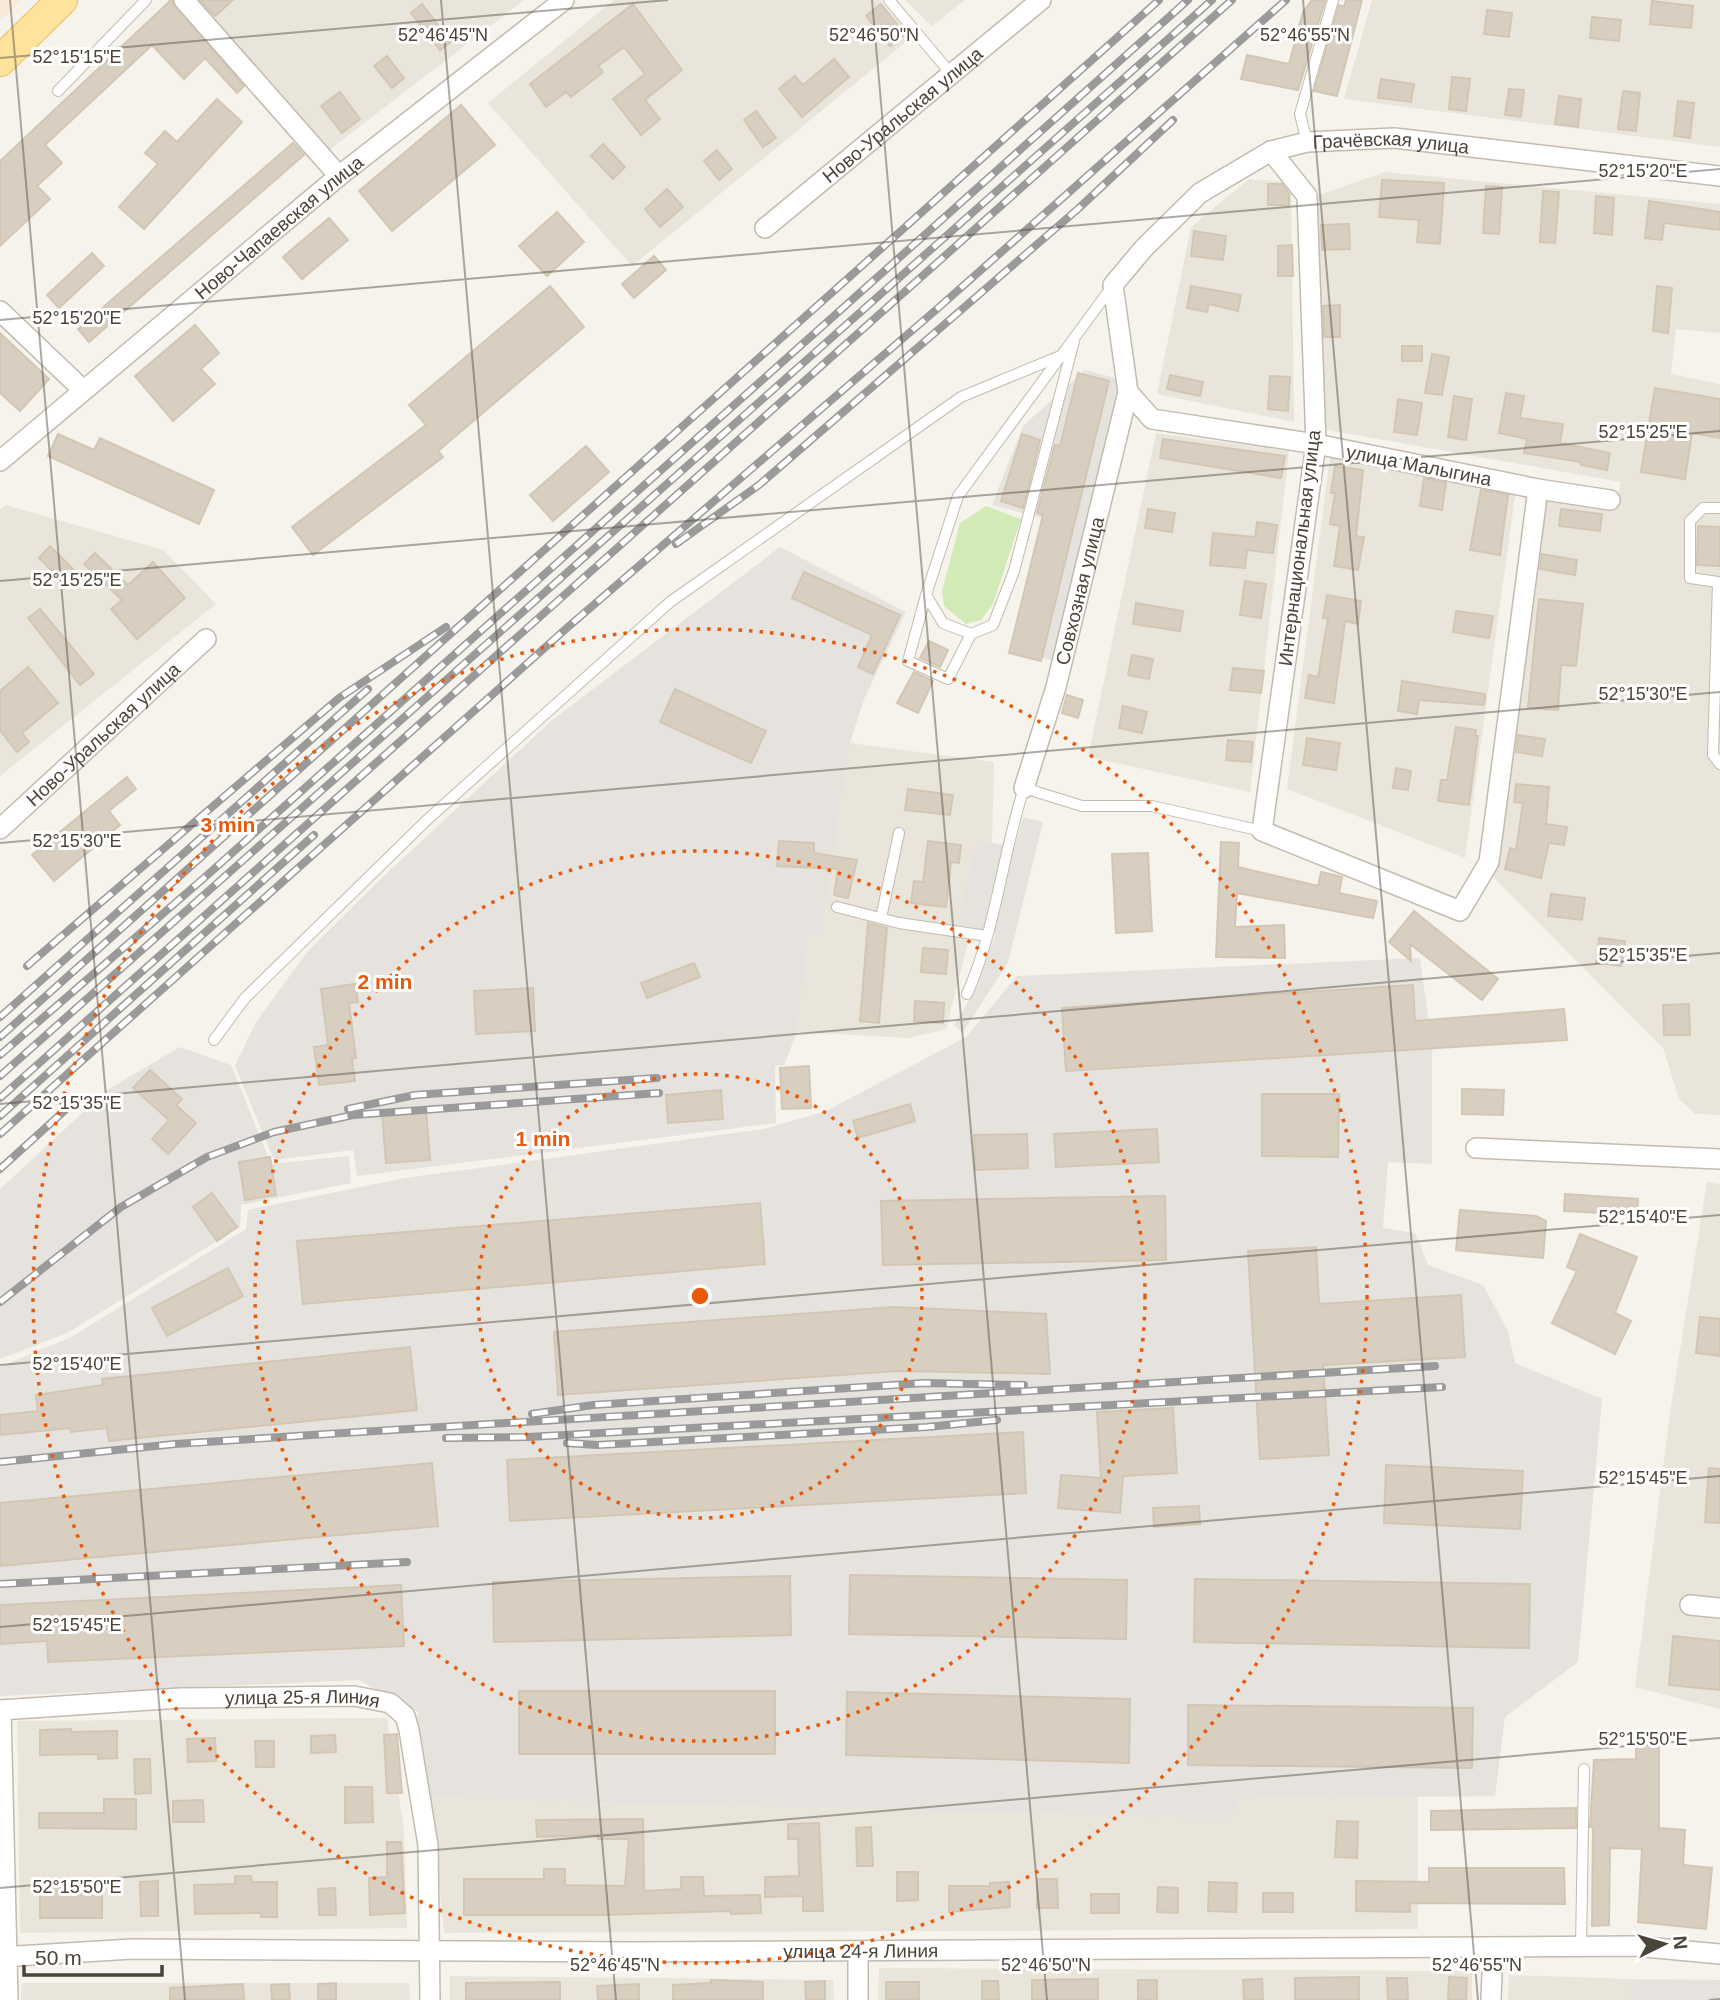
<svg xmlns="http://www.w3.org/2000/svg" width="1720" height="2000" font-family="Arial,sans-serif">
	<rect width="100%" height="100%" fill="#f6f3ec"/>
	<path fill="#eae5da" d="M196 0H524L328 151Z
		M614 0H879L913 36 632 266 488 103Z
		M905 0H965L932 26Z
		M1372 0H1720V147L1344 99Z
		M1385 172 1720 204V333L1676 329 1671 374 1720 384V1115L1695 1114 1679 1099 1663 1048 1492 876 1546 501 1615 508 1621 482 1322 429 1313 197Z
		M1249 179 1291 182 1294 422 1157 394 1191 227Z
		M1156 433 1289 451 1250 792 1088 757Z
		M1330 457 1516 489 1465 858 1287 789Z
		M6 505 163 550 216 604 0 776V510Z
		M850 743 994 762 992 843 977 840 957 924 972 927 946 1029 909 1038 797 1032 809 937 822 934Z
		M1707 1182 1720 1184V1709L1635 1687 1671 1406Z
		M387 1718 404 1830 407 1928 20 1933 17 1721Z
		M1418 1797V1929L444 1933 431 1798 1229 1819 1240 1799Z
		M879 1968 1472 1971V2000H878Z
		M1509 1975 1630 1979V2000H1508Z
		M450 1976 833 1980 834 2000H450Z
		M21 1983H409L410 2000H21Z"/>
	<path fill="#f7ead8" d="M0 0H22L0 21Z"/>
	<path fill="#e6e2dd" d="M1085 370 1123 380 1054 661 1012 650 1042 518 992 505 1023 426Z
		M780 547 906 612 864 699 850 743 822 934 809 937 797 1032 784 1065 775 1066 776 1123 357 1176 353 1150 274 1160 235 1066 256 1022 308 951 385 875 551 721Z
		M1023 817 1043 822 1008 963 962 1033 954 1025 978 985 996 933 957 924 977 840 1015 847Z
		M1420 958 1432 1044V1164L1388 1162 1383 1228 1415 1233 1428 1265 1483 1285 1508 1331 1515 1363 1602 1399 1578 1662 1505 1717 1495 1796 1240 1799 1229 1819 431 1798 413 1745 418 1712 359 1680 0 1696V1367L73 1336 246 1229 248 1210 405 1178 764 1129 826 1111 966 1037 1017 976Z
		M180 1047 231 1065 271 1164 349 1156 351 1183 241 1205 240 1227 67 1333 0 1359V1189L107 1090Z
		M1630 1979 1720 1980V2000H1630Z"/>
	<path fill="#d2eab5" d="M986 506 1021 519 993 604 981 620 966 624 944 606 942 591 960 523Z"/>
	<path fill="#d8cfc1" stroke="#d3c7b4" stroke-width="2" d="M171 0 244 86 237 93 205 58 184 79 152 45 45 145 62 163 37 186 50 199 0 246V161Z
		M200 0H233L215 16Z
		M1312 0 1325 1 1298 90 1241 79 1247 55 1289 64 1303 12Z
		M1346 0H1362L1337 96 1314 91 1339 5 1344 7Z
		M1652 1 1693 6 1691 28 1650 24Z
		M422 4 451 42 440 50 411 13Z
		M633 4 682 70 645 100 660 119 641 135 613 99 645 74 624 47 598 66 603 72 571 97 566 92 546 107 530 84Z
		M881 4 905 34 890 46 866 16Z
		M1487 10 1512 13 1509 37 1484 34Z
		M1592 17 1621 20 1619 41 1590 38Z
		M387 56 404 78 392 88 374 66Z
		M834 59 849 77 802 117 779 89 795 76 803 85Z
		M1452 77 1470 79 1466 111 1449 109Z
		M1381 79 1414 84 1411 102 1378 98Z
		M1509 89 1524 90 1521 117 1505 115Z
		M1623 91 1640 93 1636 131 1618 129Z
		M340 92 360 119 342 133 321 106Z
		M1559 96 1581 99 1578 127 1555 124Z
		M217 99 242 122 144 229 119 207 158 164 145 153 165 131 177 142Z
		M1678 101 1694 103 1690 138 1674 136Z
		M461 105 495 145 392 231 359 191Z
		M756 111 776 138 763 147 744 120Z
		M293 143 304 155 89 342 78 329Z
		M603 144 625 167 613 179 591 156Z
		M717 150 732 169 719 180 704 161Z
		M1382 180 1444 183 1440 244 1417 242 1419 220 1379 217Z
		M1268 184H1282L1289 194V205H1268Z
		M1486 186 1502 187 1499 234 1483 233Z
		M667 189 683 207 660 227 645 209Z
		M1543 191 1559 192 1555 243 1540 242Z
		M1596 196 1614 198 1612 235 1594 233Z
		M1649 201 1720 212V230L1664 223 1662 240 1645 238Z
		M557 212 584 242 547 276 519 246Z
		M329 218 348 240 302 279 283 257Z
		M1349 224 1350 249 1322 250 1321 225Z
		M1194 231 1226 236 1223 260 1191 256Z
		M1292 245 1293 276H1278V246Z
		M92 253 104 266 59 308 47 295Z
		M654 256 666 270 634 298 622 284Z
		M550 286 584 327 438 451 443 457 313 555 292 527 426 425 409 405Z
		M1191 286 1241 295 1238 311 1209 304 1207 312 1187 308Z
		M1657 286 1672 288 1668 333 1653 331Z
		M1340 305V337H1324L1323 306Z
		M195 325 219 353 201 369 215 384 173 421 135 376Z
		M0 333 49 379 20 411 0 393Z
		M1402 346H1422V361H1402Z
		M1432 354 1449 357 1442 395 1425 393Z
		M1078 373 1109 381 1041 661 1009 653 1043 515 1037 513 1055 445 1060 446Z
		M1170 375 1203 382 1200 396 1167 389Z
		M1270 376 1290 377 1288 411 1268 409Z
		M1655 388 1720 399V438L1692 433 1685 479 1641 472Z
		M1506 393 1524 396 1520 418 1563 424 1560 443 1610 453 1607 470 1581 465V462L1524 453 1527 439 1499 433Z
		M1454 396 1472 399 1466 440 1448 437Z
		M1398 399 1422 403 1417 435 1394 432Z
		M58 434 94 450 100 438 214 490 199 524 48 456Z
		M1022 434 1040 440 1023 508 1001 501Z
		M1163 439 1285 456 1281 478 1160 458Z
		M586 446 609 472 553 521 530 495Z
		M1335 466 1363 470 1356 536 1364 537 1358 570 1334 566 1340 526 1330 524 1335 493H1331Z
		M1424 478 1446 483 1442 510 1420 506Z
		M1481 490 1508 495 1500 555 1470 550Z
		M1148 509 1175 513 1172 532 1145 528Z
		M1561 509 1602 514 1600 531 1559 526Z
		M1257 522 1277 525 1273 553 1247 550 1245 568 1210 565 1213 533 1255 537Z
		M1698 526 1720 527V566L1697 565Z
		M50 546 74 570 63 582 39 558Z
		M95 553 128 585 153 562 185 598 137 639 111 609 122 600 84 564Z
		M1542 554 1577 560 1575 575 1540 569Z
		M804 572 900 615 873 674 858 667 872 635 792 598Z
		M1245 581 1266 584 1261 618 1240 615Z
		M1327 595 1361 601 1358 624 1345 621 1334 703 1305 698 1309 675 1318 677 1328 618H1323Z
		M1539 599 1583 604 1576 666 1561 665 1558 710 1528 708Z
		M1136 603 1183 611 1180 631 1133 624Z
		M40 609 94 674 80 685 28 618Z
		M1456 611 1493 616 1489 638 1453 632Z
		M929 641 948 650 940 667 920 658Z
		M1132 655 1153 659 1149 679 1128 675Z
		M28 667 58 703 22 733 29 742 17 752 0 730V691Z
		M1233 668 1264 671 1261 693 1230 690Z
		M914 672 933 681 918 713 897 703Z
		M1402 681 1485 694 1484 705 1419 700 1417 714 1398 711Z
		M675 689 766 731 751 763 660 722Z
		M1067 695 1083 700 1078 718 1062 713Z
		M1123 706 1147 712 1142 733 1119 728Z
		M1456 727 1476 730 1475 736H1478L1469 805 1438 801 1441 780H1447Z
		M1518 735 1545 739 1542 756 1516 752Z
		M1307 738 1340 743 1336 770 1303 765Z
		M1228 740 1253 742 1251 762 1226 760Z
		M1396 768 1411 771 1408 790 1393 788Z
		M127 777 136 789 109 811 120 825 54 881 32 855Z
		M1516 784 1549 787 1546 824 1567 827 1564 845 1549 843 1541 878 1505 869 1510 848 1516 850 1523 803 1514 802Z
		M908 789 953 795 950 815 905 810Z
		M779 841 814 843V853L857 860 848 898 834 895 838 869 777 866Z
		M928 841 961 845 959 863 951 862 946 907 911 903 914 881 923 882Z
		M1221 842 1239 843 1238 867 1318 886 1321 872 1342 877 1339 893 1377 901 1373 918 1237 893 1235 927 1284 925 1285 958 1216 957Z
		M1148 853 1152 931 1116 933 1112 854Z
		M1551 894 1585 898 1582 920 1548 916Z
		M1414 911 1498 979 1482 1000 1410 944 1411 961 1389 942Z
		M868 923 887 928 879 1023 860 1021Z
		M1599 938 1625 941 1621 966 1596 963Z
		M923 948 948 950 946 974 921 972Z
		M694 963 700 977 647 998 641 983Z
		M355 984 358 1002 349 1003 356 1058H352L355 1081 319 1085 314 1047 328 1045 321 989Z
		M1413 985 1415 1021 1564 1009 1567 1040 1066 1071 1062 1008Z
		M533 988 535 1031 476 1034 474 991Z
		M915 1001 944 1003 943 1023 914 1021Z
		M1689 1004 1690 1035H1664L1663 1005Z
		M809 1066 811 1108 782 1109 780 1068Z
		M150 1070 182 1099 176 1105 196 1123 168 1154 152 1139 169 1120 133 1088Z
		M1462 1089 1504 1090 1503 1115 1462 1114Z
		M721 1090 723 1119 668 1123 666 1095Z
		M1262 1094H1339L1338 1157 1262 1156Z
		M910 1104 915 1121 858 1138 853 1121Z
		M426 1110 430 1160 386 1163 382 1114Z
		M1157 1129 1159 1162 1056 1167 1054 1134Z
		M1027 1134 1028 1168 975 1170 974 1135Z
		M270 1157 276 1195 245 1200 239 1162Z
		M212 1193 237 1227 217 1241 193 1207Z
		M1565 1194 1638 1199 1637 1215 1564 1211Z
		M1165 1196 1166 1260 883 1265 881 1201Z
		M760 1203 765 1264 303 1304 297 1241Z
		M1460 1210 1536 1216 1546 1221 1543 1258 1456 1250Z
		M1580 1234 1637 1257 1615 1313 1631 1321 1615 1354 1552 1323 1577 1271 1567 1267Z
		M1316 1247 1319 1304 1461 1295 1465 1357 1323 1365 1329 1455 1260 1459 1248 1251Z
		M228 1268 243 1296 167 1336 152 1308Z
		M894 1307 1046 1314 1050 1374 898 1371 558 1395 554 1332Z
		M1700 1317 1720 1319V1356L1696 1353Z
		M410 1347 417 1410 109 1441 107 1428 71 1432 70 1428 0 1435V1415L38 1411 36 1395 103 1385 102 1379Z
		M1173 1408 1177 1473 1123 1476 1120 1513 1058 1508 1061 1475 1101 1478 1097 1412Z
		M1023 1432 1026 1493 510 1521 507 1460Z
		M432 1463 438 1526 0 1566V1503Z
		M1386 1465 1523 1471 1520 1529 1384 1523Z
		M1709 1468 1720 1469V1523L1705 1522Z
		M1199 1506 1200 1524 1154 1527 1153 1508Z
		M850 1575 1127 1580 1126 1639 849 1634Z
		M790 1576 791 1635 494 1642 493 1582Z
		M1195 1579 1530 1584 1529 1648 1194 1642Z
		M401 1585 404 1646 48 1662 47 1641 0 1644V1605Z
		M1673 1636 1720 1641V1690L1669 1685Z
		M519 1691H775V1754H519Z
		M847 1692 1130 1699 1129 1763 846 1755Z
		M1188 1705 1473 1708 1472 1768 1188 1765Z
		M71 1729V1732L117 1731V1758L98 1759V1754L40 1755V1730Z
		M1636 1733 1659 1734V1828L1685 1830 1683 1865 1712 1868 1706 1929 1638 1922 1642 1849 1610 1848 1609 1925 1592 1926 1593 1827H1590L1594 1760 1636 1759Z
		M397 1734 402 1793H387L384 1735Z
		M335 1735 336 1752 311 1753V1736Z
		M215 1738 216 1761 188 1762 187 1739Z
		M255 1741H274V1767H256Z
		M134 1759H150L151 1793 135 1794Z
		M345 1787H372L373 1822 345 1823Z
		M104 1799H136V1829L39 1828V1813H104Z
		M203 1800 204 1822H173V1801Z
		M1576 1808V1828L1431 1830V1811Z
		M643 1819 644 1891 681 1889V1877H703L704 1896 760 1895 761 1913 731 1914 730 1911 602 1915H464V1879H544V1869H565V1885L625 1886 629 1839H598V1835L537 1837 536 1820Z
		M1337 1821 1358 1822 1357 1858 1335 1857Z
		M819 1823 823 1911H803V1896L765 1897V1877L799 1876 798 1839H788V1824Z
		M871 1827 873 1866H857L856 1828Z
		M387 1842H401L405 1913 370 1915 369 1878 387 1877Z
		M1429 1868H1564L1565 1904 1410 1903V1912L1356 1911V1881L1429 1882Z
		M897 1872H918V1900L897 1901Z
		M235 1876H251L252 1882H277V1917H261V1913L195 1914 194 1885 235 1884Z
		M1037 1879H1057L1058 1908H1037Z
		M158 1881V1916H141L140 1882Z
		M1009 1882 1010 1907 949 1912V1886H990V1883Z
		M1209 1882 1237 1883 1236 1912 1208 1911Z
		M40 1883 102 1884V1918H40Z
		M1158 1887 1178 1888V1913L1157 1912Z
		M335 1888 336 1915H319L318 1889Z
		M1263 1893H1293V1912H1263Z
		M1091 1894H1119V1913H1091Z
		M1359 1977V2000H1295V1978Z
		M1449 1977 1467 1978 1466 2000H1448Z
		M1387 1978H1407L1408 2000H1388Z
		M1098 1979V2000H1032V1980Z
		M1262 1979 1263 2000H1244L1243 1980Z
		M711 1980 763 1982V2000H673V1985L711 1983Z
		M1138 1980H1157V2000H1138Z
		M825 1981V2000H806L805 1982Z
		M982 1981H998L999 2000H982Z
		M560 1982V2000H466V1983Z
		M886 1982H919V1999L886 2000Z
		M336 1983V2000H318V1984Z
		M243 1984 244 2000H170V1988Z
		M289 1984 290 2000H272L271 1985Z
		M639 1984V2000H598L597 1986Z"/>
	<g fill="none" stroke-linecap="round" stroke-linejoin="round">
		<defs>
			<path id="lane" d="M889 0 952 75
				M58 91 146 0
				M1307 142 1300 114 1333 0
				M1074 341 1014 571 993 625 971 634 943 623 926 595 958 496 1111 288
				M1720 508H1703L1690 521V578L1718 582 1713 755 1720 764
				M926 595 908 661 948 679 971 634
				M837 907 899 923 987 936
				M881 918 899 833
				M967 994C996 929 1002 856 1024 788L1082 806H1152L1262 831
				M214 1040 245 998 428 819 670 602 961 397 1065 354
				M1581 1947 1584 1769"/>
			<g id="street">
				<path d="M184 0 339 176"/>
				<path d="M1271 151 1307 196 1316 444 1262 831 1460 911 1489 862 1538 489"/>
				<path id="s1" d="M765 228 1041 0"/>
				<path d="M0 311 82 389"/>
				<path id="s2" d="M0 461 339 176 564 0"/>
				<path id="s3" d="M1610 500 1538 489 1316 444 1152 419 1128 392 1113 285 1144 248 1200 193 1271 151 1307 142 1394 138 1720 176"/>
				<path id="s4" d="M1024 788 1056 687 1128 392"/>
				<path id="s5" d="M0 829 206 639"/>
				<path d="M1476 1148 1720 1159"/>
				<path d="M1690 1605 1720 1608"/>
				<path id="s6" d="M0 1710 181 1698 354 1696 390 1703 405 1716 409 1730 428 1845 430 2000"/>
				<path d="M1 1710 8 2000"/>
				<path d="M858 1951V2000"/>
				<path id="s7" d="M0 1957 132 1949 632 1952 1635 1946 1720 1954"/>
				<path d="M1491 2000 1493 1947"/>
			</g>
			<path id="primary" d="M0 61 62 0"/>
		</defs>
		<use href="#lane" stroke="#c2bbae" stroke-width="12"/>
		<use href="#street" stroke="#c2bbae" stroke-width="22"/>
		<use href="#primary" stroke="#e6c16a" stroke-width="32"/>
		<use href="#lane" stroke="#fff" stroke-width="10"/>
		<use href="#street" stroke="#fff" stroke-width="19"/>
		<use href="#primary" stroke="#ffe39c" stroke-width="30"/>
		<defs>
			<path id="rail" d="M676 544 759 485 1079 208 1173 120
				M27 966 339 698 446 627
				M0 1017 368 689
				M0 1037 1159 0
				M0 1055 204 878 1188 0
				M0 1076 1212 0
				M0 1098 1232 0
				M348 1109 415 1095 657 1078
				M0 1116 314 835
				M0 1134 568 627 937 309 1286 0
				M0 1169 74 1102
				M0 1302 121 1207 207 1157 274 1132 353 1115 659 1093
				M532 1414 593 1405 924 1383 1024 1385
				M446 1438 528 1437 1442 1387
				M567 1443 597 1445 927 1427 997 1420
				M0 1462 175 1444 327 1434 1435 1366
				M0 1584 407 1562"/>
		</defs>
		<use href="#rail" stroke="#9a9a9a" stroke-width="8"/>
		<use href="#rail" stroke="#fff" stroke-width="5" stroke-dasharray="16" stroke-linecap="butt"/>
	</g>
	<path fill="none" stroke="#4b4439" stroke-width="2" stroke-opacity="0.45" d="M10 0 185 2000M441 0 616 2000M872 0 1047 2000M1303 0 1478 2000M0 58 668 0M0 320 1720 169M0 581 1720 431M0 843 1720 692M0 1104 1720 953M0 1365 1720 1215M0 1627 1720 1476M0 1888 1720 1738M1709 2000 1720 1999"/>
	<g fill="none" stroke="#e8590c" stroke-width="3.5" stroke-dasharray="3.5 7">
		<circle cx="700" cy="1296" r="222"/>
		<circle cx="700" cy="1296" r="445"/>
		<circle cx="700" cy="1296" r="667"/>
	</g>
	<g text-anchor="middle" stroke-width="6" stroke-linejoin="round" paint-order="stroke">
		<g font-size="19" fill="#4b4439" stroke="#fff">
			<text dy="7" stroke="none"><textPath href="#s1" startOffset="178">Ново-Уральская улица</textPath></text>
			<text dy="7" stroke="none"><textPath href="#s3" startOffset="940">Грачёвская улица</textPath></text>
			<text dy="7" stroke="none"><textPath href="#s2" startOffset="364">Ново-Чапаевская улица</textPath></text>
			<text transform="translate(1419 465) rotate(11)" y="7">улица Малыгина</text>
			<text transform="translate(1299 548) rotate(-83)" y="7">Интернациональная улица</text>
			<text dy="7" stroke="none"><textPath href="#s4" startOffset="205">Совхозная улица</textPath></text>
			<text dy="7" stroke="none"><textPath href="#s5" startOffset="140">Ново-Уральская улица</textPath></text>
			<text dy="7" stroke="none"><textPath href="#s6" startOffset="303">улица 25-я Линия</textPath></text>
			<text dy="7" stroke="none"><textPath href="#s7" startOffset="861">улица 24-я Линия</textPath></text>
		</g>
	</g>
	<g font-size="18" text-anchor="middle" fill="#4b4439" stroke="#fff" stroke-width="6" stroke-linejoin="round" paint-order="stroke">
		<text x="443" y="41">52°46'45"N</text>
		<text x="874" y="41">52°46'50"N</text>
		<text x="1305" y="41">52°46'55"N</text>
		<text x="77" y="63">52°15'15"E</text>
		<text x="1643" y="177">52°15'20"E</text>
		<text x="77" y="324">52°15'20"E</text>
		<text x="1643" y="438">52°15'25"E</text>
		<text x="77" y="586">52°15'25"E</text>
		<text x="1643" y="700">52°15'30"E</text>
		<text x="77" y="847">52°15'30"E</text>
		<text x="1643" y="961">52°15'35"E</text>
		<text x="77" y="1109">52°15'35"E</text>
		<text x="1643" y="1223">52°15'40"E</text>
		<text x="77" y="1370">52°15'40"E</text>
		<text x="1643" y="1484">52°15'45"E</text>
		<text x="77" y="1631">52°15'45"E</text>
		<text x="1643" y="1745">52°15'50"E</text>
		<text x="77" y="1893">52°15'50"E</text>
		<text x="615" y="1971">52°46'45"N</text>
		<text x="1046" y="1971">52°46'50"N</text>
		<text x="1477" y="1971">52°46'55"N</text>
	</g>
	<circle cx="700" cy="1296" r="10" fill="#e8590c" stroke="#fff" stroke-width="3.5"/>
	<g font-size="21" text-anchor="middle" font-weight="bold" fill="#e8590c" stroke="#fff" stroke-width="6" stroke-linejoin="round" paint-order="stroke">
		<text x="228" y="832">3 min</text>
		<text x="385" y="989">2 min</text>
		<text x="543" y="1146">1 min</text>
	</g>
	<g transform="translate(1664 1944) rotate(85)" stroke="#ffffff" stroke-width="5" paint-order="stroke">
	<path d="M0-5L12 26L0 18L-12 26Z" fill="#4b4439"/>
	<text y="-10" font-size="19" font-weight="bold" text-anchor="middle" fill="#4b4439">N</text>
	</g>
	<path d="M24 1965v10h138v-10" fill="none" stroke="#4b4439" stroke-width="3.5"/>
	<text x="35" y="1965" font-size="21" fill="#4b4439" stroke="#ffffff" stroke-width="5" paint-order="stroke">50 m</text>
</svg>
